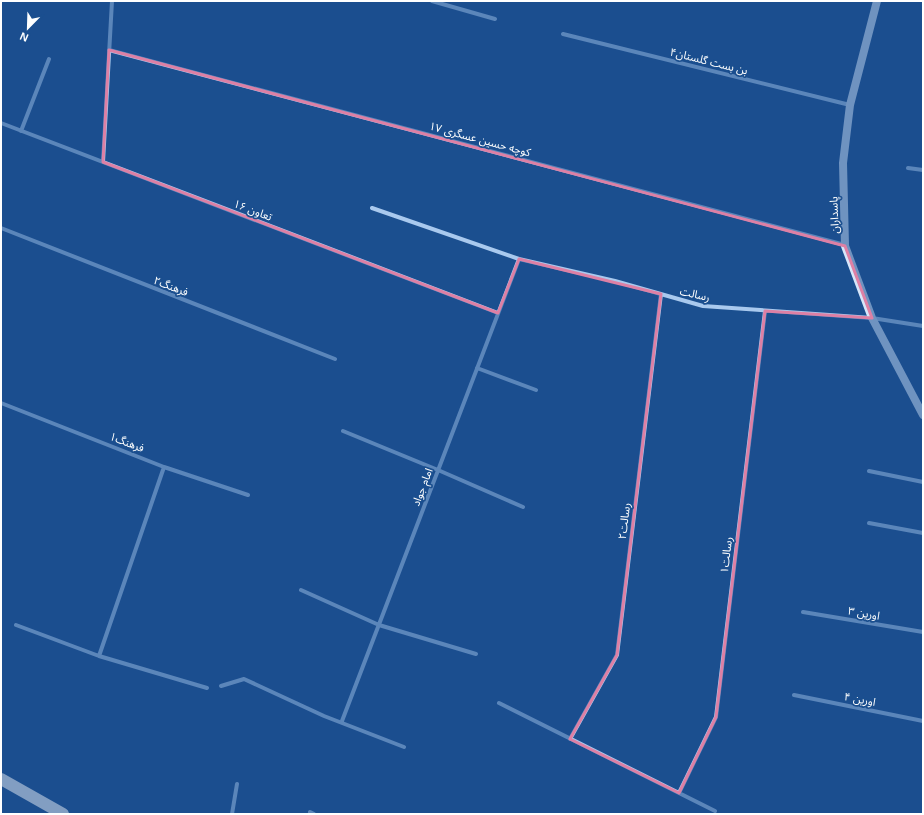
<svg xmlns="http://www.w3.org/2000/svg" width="924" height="815" font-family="Arial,'Noto Sans Arabic',sans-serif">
	<rect width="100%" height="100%" fill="#1b4f8f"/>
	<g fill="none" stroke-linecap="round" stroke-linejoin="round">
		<path stroke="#a9c9ee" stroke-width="4" d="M432 1 495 19
			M563 34 850 105
			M109 50 845 245
			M1 123 498 313
			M21 131 49 59
			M103 162 112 1
			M908 168 923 170
			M372 208 519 259 615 281 703 306 872 318 923 326
			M1 228 335 359
			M477 368 536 390
			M1 403 164 467 248 495
			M343 431 438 470 523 507
			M869 471 923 482
			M869 523 923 533
			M301 590 379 625 476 654
			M803 612 923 632
			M16 625 99 656 207 688
			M99 656 164 467
			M221 686 244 679 324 716 404 747
			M794 695 923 721
			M499 703 715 811
			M342 721 519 259
			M570 739 617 655 661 294
			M679 793 716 717 765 311
			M310 812 314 814
			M232 814 237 784"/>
		<path stroke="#d6e6fa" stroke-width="8" d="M877 1 850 105 843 163 845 246 872 318 923 415"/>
		<path stroke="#fff" stroke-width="12" d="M1 779 63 814"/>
	</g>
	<path d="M0 0H924V815H0ZM109 50 845 246 872 318 765 311 716 717 679 793 570 739 617 655 661 294 519 259 498 313 103 162Z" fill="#1b4f8f" fill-opacity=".55" fill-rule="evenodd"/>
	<path fill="none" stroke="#dd80a5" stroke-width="3" stroke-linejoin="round" d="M109 50 845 246 872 318 765 311 716 717 679 793 570 739 617 655 661 294 519 259 498 313 103 162Z"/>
	<g text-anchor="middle" stroke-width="3.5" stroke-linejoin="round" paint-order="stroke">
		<g font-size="11" fill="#fff" stroke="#1b4f8f">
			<text transform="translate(709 61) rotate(14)" y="4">بن بست گلستان۴</text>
			<text transform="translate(480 139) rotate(15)" y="4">کوچه حسین عسگری ۱۷</text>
			<text transform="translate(253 210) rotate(21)" y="4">تعاون ۱۶</text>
			<text transform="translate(834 215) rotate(-92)" y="4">پاسداران</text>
			<text transform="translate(171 286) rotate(21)" y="4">فرهنگ۲</text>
			<text transform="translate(695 294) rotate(13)" y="4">رسالت</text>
			<text transform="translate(127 442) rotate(21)" y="4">فرهنگ۱</text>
			<text transform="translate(422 487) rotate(-69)" y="4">امام جواد</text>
			<text transform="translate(624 521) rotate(-83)" y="4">رسالت۲</text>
			<text transform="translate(726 555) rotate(-83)" y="4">رسالت۱</text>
			<text transform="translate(864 613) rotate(10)" y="4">اورین ۳</text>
			<text transform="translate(860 699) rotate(11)" y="4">اورین ۴</text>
		</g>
	</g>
	<rect width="924" height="815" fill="none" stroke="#ffffff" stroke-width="4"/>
	<g transform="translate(28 28) rotate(203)" stroke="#1b4f8f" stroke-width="3" paint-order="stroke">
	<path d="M0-3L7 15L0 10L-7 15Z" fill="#ffffff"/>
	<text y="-6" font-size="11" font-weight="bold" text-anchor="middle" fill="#ffffff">N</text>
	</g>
</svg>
